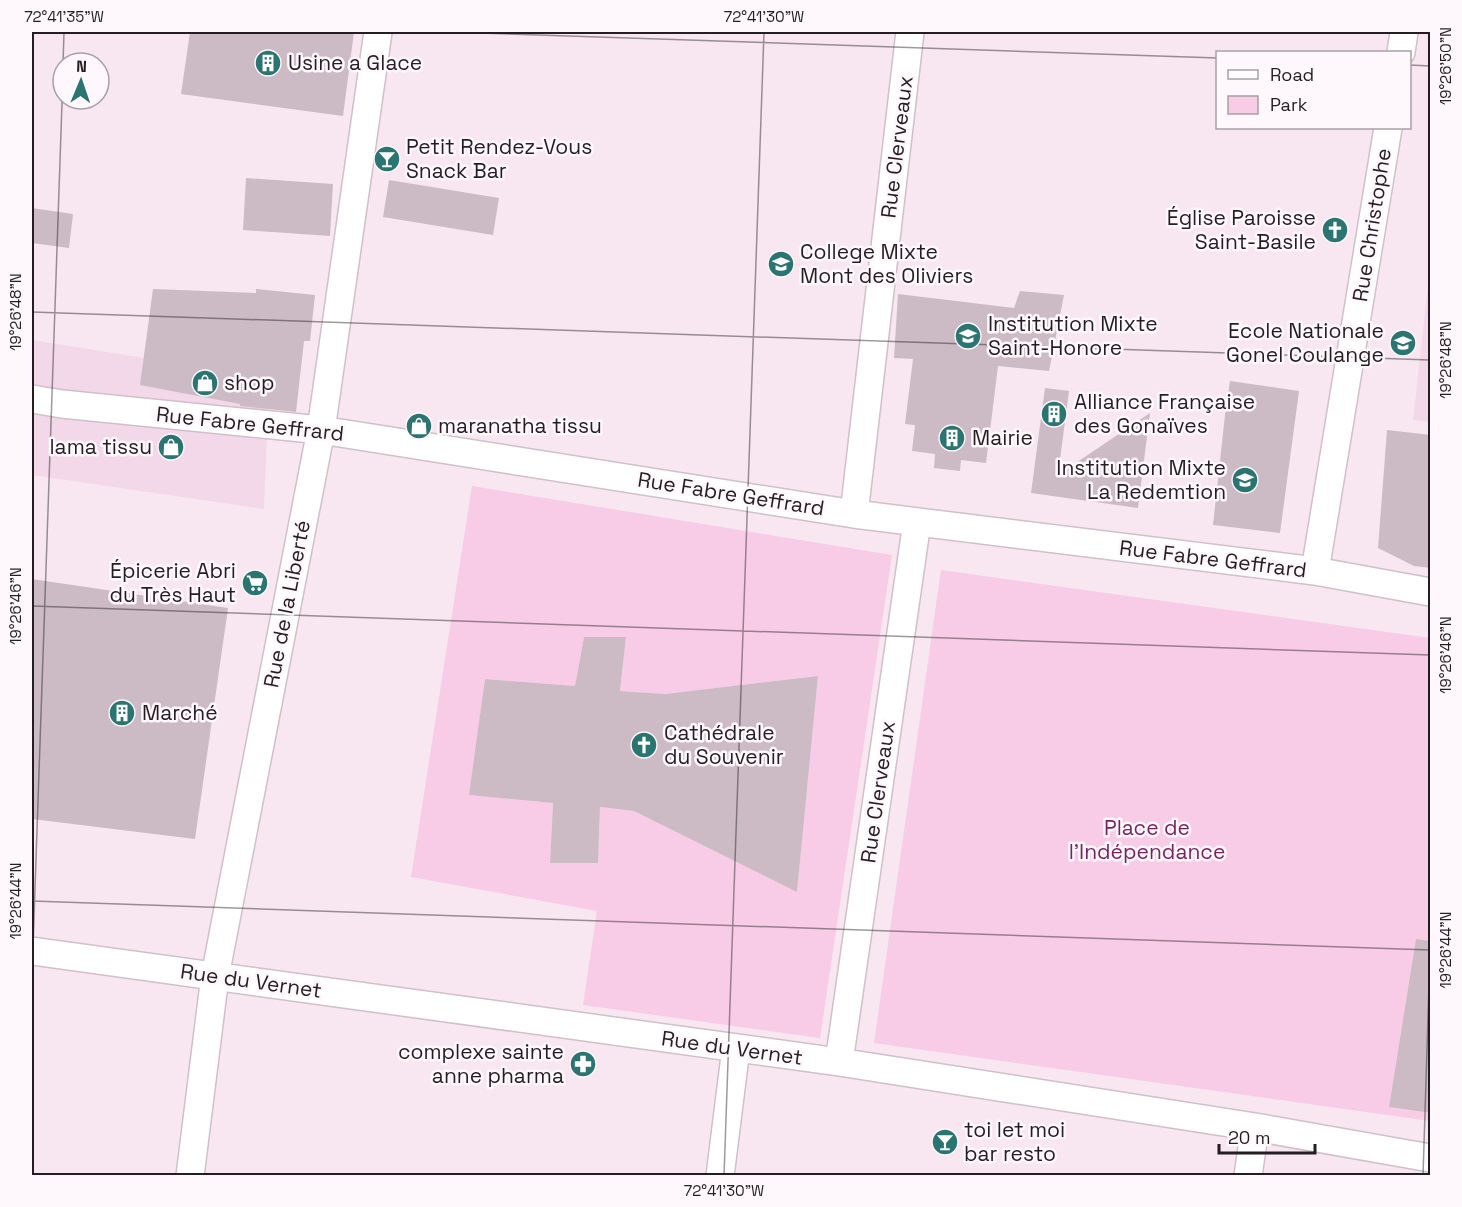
<svg xmlns="http://www.w3.org/2000/svg" width="1462" height="1207" font-family="'Space Grotesk',sans-serif">
	<rect width="100%" height="100%" fill="#f8e6f0"/>
	<path fill="#f2d8e8" d="M1429 277H1430V422L1413 420Z
		M32 340 269 378 264 509 32 475Z"/>
	<path fill="#f8cce6" fill-rule="evenodd" d="M472 486 892 555 820 1038 583 1005 597 911 411 877ZM584 637H626L620 691 665 694 818 676 797 891 634 811 600 807 598 863H550L553 803 470 795 485 679 575 686Z
		M941 570 1430 638V941L1416 940 1389 1107 1430 1113V1121L874 1043Z"/>
	<path fill="#ccbbc5" d="M190 32H354L343 116 181 94Z
		M246 178 333 184 330 236 243 230Z
		M389 180 499 198 493 235 383 217Z
		M32 208 73 214 69 248 32 243Z
		M153 289 256 293V289L315 295 310 341H304L296 412 240 406V404L140 385Z
		M1020 291 1064 295 1049 371 998 366 986 463 961 460 960 471 934 468 935 454 912 451 915 425 905 424 913 359 894 358 898 294 1014 308Z
		M1230 381 1299 391 1280 533 1213 525 1225 415Z
		M1045 388 1069 391 1058 475 1150 413 1138 508 1031 493Z
		M1387 430 1431 435V568L1414 566 1378 548Z
		M32 579 228 608 195 839 32 819Z
		M584 637H626L620 691 665 694 818 676 797 892 634 811 600 807 598 863H550L553 803 469 795 485 679 575 686Z
		M1416 939 1431 941V1113L1389 1107Z"/>
	<g fill="none" stroke-linecap="round" stroke-linejoin="round">
		<defs>
			<path id="minor" d="M1401 52 1404 32
				M32 399 62 404 321 430 854 514 1315 571 1430 592
				M854 514 910 32
				M1315 571 1388 128
				M32 951 839 1062 1255 1127 1430 1158
				M839 1062 917 522
				M190 1176 215 976 321 430 378 32
				M720 1176 736 1048
				M1248 1176 1255 1127"/>
		</defs>
		<use href="#minor" stroke="#d1bfc9" stroke-width="30"/>
		<use href="#minor" stroke="#fff" stroke-width="27"/>
	</g>
	<path fill="none" stroke="#241e22" stroke-width="1.5" stroke-opacity="0.45" d="M451 32 1218 58M63 63 64 32M1410 65 1430 66M32 312 1430 360M32 606 1430 655M32 901 1430 950M32 976 63 74M724 1176 764 32M1423 1176 1430 954"/>
	<defs>
		<symbol id="building-disc" viewBox="-11 -11 22 22"><circle r="9.5" fill="#2a7471" stroke="#fef7fb"/><path d="M-4-6H4V6H1V3H-1V6H-4ZM-2.5-4.3h1.7v1.8h-1.7ZM.8-4.3h1.7v1.8H.8ZM-2.5-1h1.7V.8h-1.7ZM.8-1h1.7V.8H.8Z" fill="#fff"/></symbol>
		<symbol id="bar-disc" viewBox="-11 -11 22 22"><circle r="9.5" fill="#2a7471" stroke="#fef7fb"/><path d="M-6-5H6L.8 .8V4.5H3.5V6h-7V4.5H-.8V.8Z" fill="#fff"/></symbol>
		<symbol id="church-disc" viewBox="-11 -11 22 22"><circle r="9.5" fill="#2a7471" stroke="#fef7fb"/><path d="M-1.2-6h2.4v3.5h3.3v2.4h-3.3V6h-2.4V-.1h-3.3v-2.4h3.3Z" fill="#fff"/></symbol>
		<symbol id="school-disc" viewBox="-11 -11 22 22"><circle r="9.5" fill="#2a7471" stroke="#fef7fb"/><path d="M0-5L7-2L0 1L-7-2ZM-4 1L0 2.5L4 1V4Q0 6-4 4Z" fill="#fff"/></symbol>
		<symbol id="shop-disc" viewBox="-11 -11 22 22"><circle r="9.5" fill="#2a7471" stroke="#fef7fb"/><path d="M-5-2.5h2.3a2.7 3.5 0 0 1 5.4 0H5L5.5 6h-11ZM-1.5-2.5h3a1.5 2.3 0 0 0-3 0Z" fill="#fff"/></symbol>
		<symbol id="supermarket-disc" viewBox="-11 -11 22 22"><circle r="9.5" fill="#2a7471" stroke="#fef7fb"/><path d="M-6-5.5h2.5l.6 2H6L4.5 2H-2.5L-4.4-4H-6ZM-1.5 3.2a1.3 1.3 0 1 0 .1 0ZM3 3.2a1.3 1.3 0 1 0 .1 0Z" fill="#fff"/></symbol>
		<symbol id="pharmacy-disc" viewBox="-11 -11 22 22"><circle r="9.5" fill="#2a7471" stroke="#fef7fb"/><path d="M-2-6h4v4h4v4h-4v4h-4v-4h-4v-4h4Z" fill="#fff"/></symbol>
	</defs>
	<g fill-rule="evenodd">
		<use href="#building-disc" x="253" y="48" width="30" height="30"/>
		<use href="#bar-disc" x="372" y="144" width="30" height="30"/>
		<use href="#church-disc" x="1320" y="215" width="30" height="30"/>
		<use href="#school-disc" x="766" y="249" width="30" height="30"/>
		<use href="#school-disc" x="953" y="321" width="30" height="30"/>
		<use href="#school-disc" x="1388" y="328" width="30" height="30"/>
		<use href="#shop-disc" x="190" y="368" width="30" height="30"/>
		<use href="#building-disc" x="1039" y="399" width="30" height="30"/>
		<use href="#shop-disc" x="404" y="411" width="30" height="30"/>
		<use href="#building-disc" x="937" y="423" width="30" height="30"/>
		<use href="#shop-disc" x="156" y="432" width="30" height="30"/>
		<use href="#school-disc" x="1230" y="465" width="30" height="30"/>
		<use href="#supermarket-disc" x="240" y="568" width="30" height="30"/>
		<use href="#building-disc" x="107" y="698" width="30" height="30"/>
		<use href="#church-disc" x="629" y="730" width="30" height="30"/>
		<use href="#pharmacy-disc" x="568" y="1049" width="30" height="30"/>
		<use href="#bar-disc" x="930" y="1127" width="30" height="30"/>
	</g>
	<g text-anchor="middle" stroke-width="5" stroke-linejoin="round" paint-order="stroke">
		<g font-size="21" fill="#241e22" stroke="#fef7fb" text-anchor="start">
			<text x="288" y="70">Usine a Glace</text>
			<text x="406" y="154">Petit Rendez-Vous<tspan x="406" dy="24">Snack Bar</tspan></text>
			<text x="1316" y="225" text-anchor="end">Église Paroisse<tspan x="1316" dy="24">Saint-Basile</tspan></text>
			<text x="800" y="259">College Mixte<tspan x="800" dy="24">Mont des Oliviers</tspan></text>
			<text x="988" y="331">Institution Mixte<tspan x="988" dy="24">Saint-Honore</tspan></text>
			<text x="1384" y="338" text-anchor="end">Ecole Nationale<tspan x="1384" dy="24">Gonel Coulange</tspan></text>
			<text x="224" y="390">shop</text>
			<text x="1074" y="409">Alliance Française<tspan x="1074" dy="24">des Gonaïves</tspan></text>
			<text x="438" y="433">maranatha tissu</text>
			<text x="972" y="445">Mairie</text>
			<text x="152" y="454" text-anchor="end">lama tissu</text>
			<text x="1226" y="475" text-anchor="end">Institution Mixte<tspan x="1226" dy="24">La Redemtion</tspan></text>
			<text x="236" y="578" text-anchor="end">Épicerie Abri<tspan x="236" dy="24">du Très Haut</tspan></text>
			<text x="142" y="720">Marché</text>
			<text x="664" y="740">Cathédrale<tspan x="664" dy="24">du Souvenir</tspan></text>
			<text x="564" y="1059" text-anchor="end">complexe sainte<tspan x="564" dy="24">anne pharma</tspan></text>
			<text x="964" y="1137">toi let moi<tspan x="964" dy="24">bar resto</tspan></text>
		</g>
		<g font-size="21" fill="#241e22" stroke="#fef7fb">
			<text transform="translate(897 147) rotate(-83)" y="7">Rue Clerveaux</text>
			<text transform="translate(1372 225) rotate(-81)" y="7">Rue Christophe</text>
			<text transform="translate(250 424) rotate(6)" y="7">Rue Fabre Geffrard</text>
			<text transform="translate(731 494) rotate(9)" y="7">Rue Fabre Geffrard</text>
			<text transform="translate(1213 559) rotate(7)" y="7">Rue Fabre Geffrard</text>
			<text transform="translate(287 604) rotate(-79)" y="7">Rue de la Liberté</text>
			<text transform="translate(878 792) rotate(-82)" y="7">Rue Clerveaux</text>
			<text transform="translate(251 981) rotate(8)" y="7">Rue du Vernet</text>
			<text transform="translate(732 1048) rotate(8)" y="7">Rue du Vernet</text>
		</g>
		<g font-size="21" fill="#7a1f60" stroke="#fef7fb">
			<text x="1147" y="835">Place de<tspan x="1147" dy="24">l'Indépendance</tspan></text>
		</g>
	</g>
	<rect width="1462" height="1207" fill="none" stroke="#fef7fb" stroke-width="66"/>
	<rect x="1216" y="51" width="195" height="78" fill="#fef7fb" stroke="#a7a0a4" stroke-width="1.5"/>
	<rect x="1228" y="70" width="30" height="9" fill="#ffffff" stroke="#a7a0a4" stroke-width="1.5"/>
	<text x="1270" y="81" font-size="18" fill="#241e22">Road</text>
	<rect x="1228" y="96" width="30" height="18" fill="#f8cce6" stroke="#a7a0a4" stroke-width="1.5"/>
	<text x="1270" y="111" font-size="18" fill="#241e22">Park</text>
	<g transform="translate(81 81) rotate(2)"><circle r="28" fill="#fef7fb" stroke="#a7a0a4" stroke-width="1.5"/>
	<path d="M0-4.5L10 22L0 15L-10 22Z" fill="#2a7471"/>
	<text y="-9" font-size="16" font-weight="bold" text-anchor="middle" fill="#241e22">N</text>
	</g>
	<path d="M1219 1144v9h96v-9" fill="none" stroke="#241e22" stroke-width="3"/>
	<text x="1228" y="1144" font-size="18" fill="#241e22" stroke="#fef7fb" stroke-width="4.5" paint-order="stroke">20 m</text>
	<rect x="33" y="33" width="1396" height="1141" fill="none" stroke="#241e22" stroke-width="2"/>
	<g font-size="15" text-anchor="middle" fill="#241e22">
		<text x="64" y="22">72°41'35"W</text>
		<text x="764" y="22">72°41'30"W</text>
		<text transform="translate(1446 66) rotate(-90)" y="5">19°26'50"N</text>
		<text transform="translate(16 312) rotate(-90)" y="5">19°26'48"N</text>
		<text transform="translate(1446 360) rotate(-90)" y="5">19°26'48"N</text>
		<text transform="translate(16 606) rotate(-90)" y="5">19°26'46"N</text>
		<text transform="translate(1446 655) rotate(-90)" y="5">19°26'46"N</text>
		<text transform="translate(16 901) rotate(-90)" y="5">19°26'44"N</text>
		<text transform="translate(1446 950) rotate(-90)" y="5">19°26'44"N</text>
		<text x="724" y="1196">72°41'30"W</text>
	</g>
</svg>
